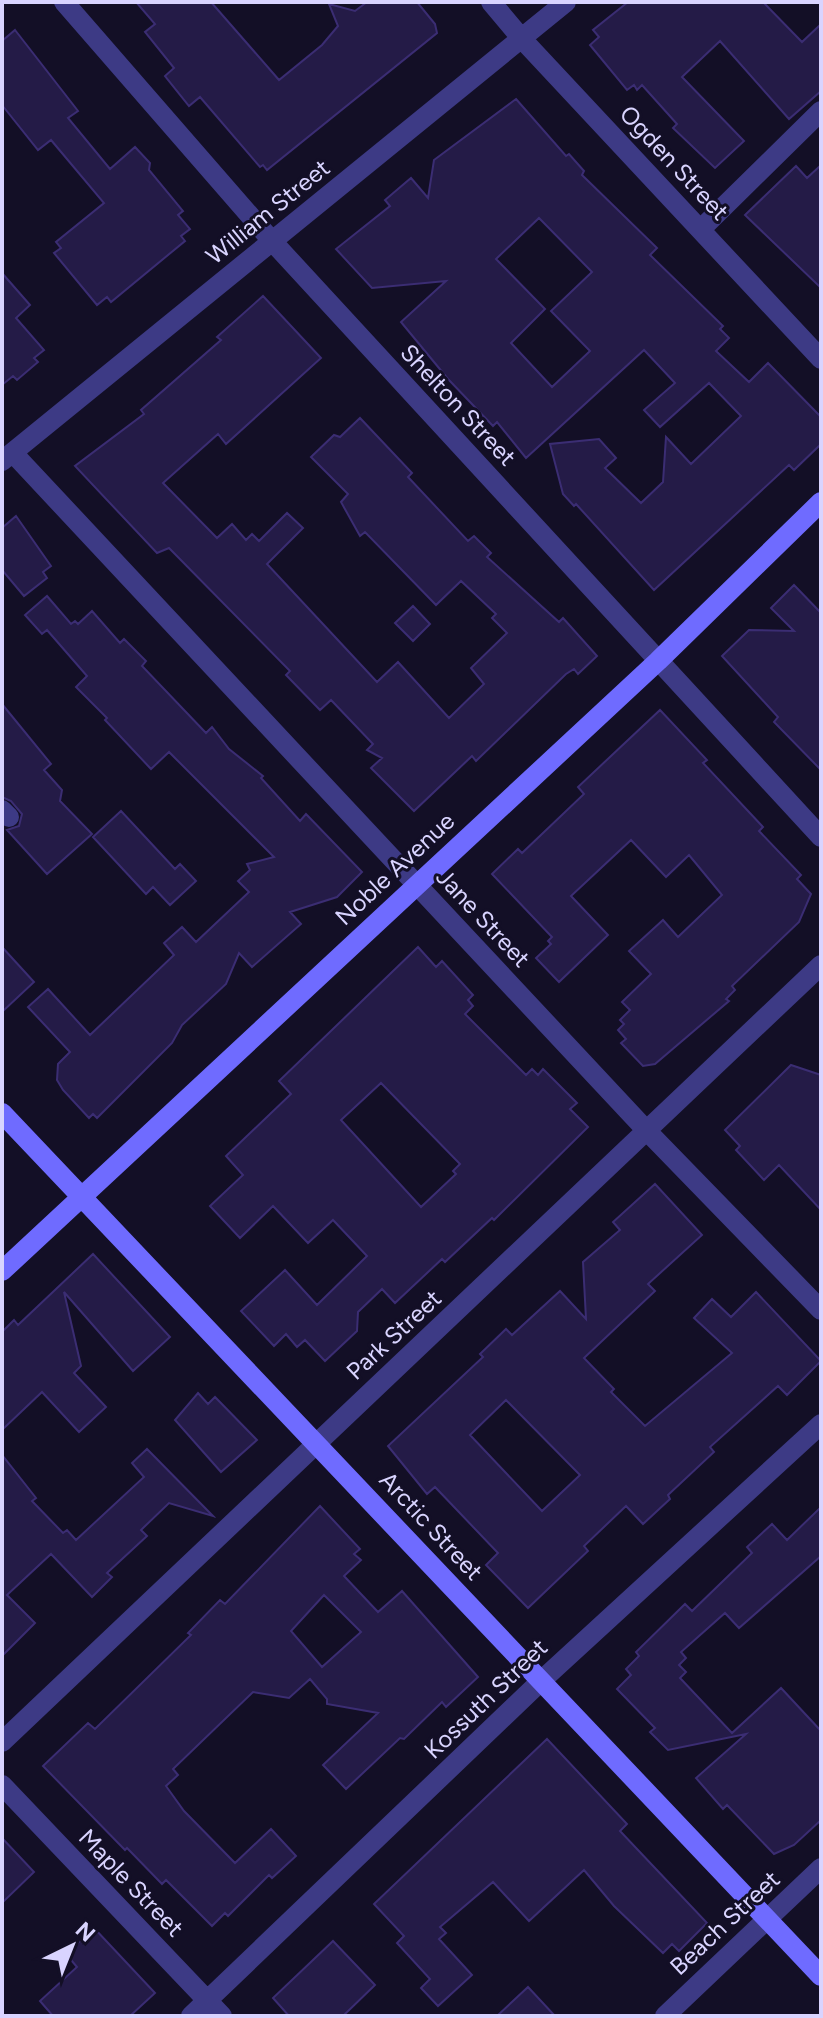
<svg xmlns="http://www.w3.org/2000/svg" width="823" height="2018" font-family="Figtree,sans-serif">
	<rect width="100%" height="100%" fill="#130f26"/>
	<path fill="#241b47" stroke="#3b2d73" stroke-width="2" fill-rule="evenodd" d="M136 2H211L279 80 322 45 338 26 329 4 355 11 367 2H417L435 24 437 33 267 170 263 165 260 167 200 97 189 106 165 76 174 68 145 32 155 24Z
		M628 2H763L802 42 821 24V91L789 119 720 41 682 77 744 141 715 168 673 128 677 124 642 85 637 90 634 85 627 90 590 45 599 37 593 30Z
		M15 30 78 111 68 118 110 169 135 147 150 163 149 170 183 211 178 215 190 229 181 236 185 241 111 302 107 297 97 305 54 253 61 248 56 242 104 203 51 140 38 150 2 105V41Z
		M516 99 566 156 569 154 584 171 582 175 657 248 650 255 723 326 720 329 729 338 716 351 749 382 768 363 821 417V444L794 470 789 465 654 590 576 504 574 506 563 494 550 444 599 439 616 458 605 468 641 503 663 482 666 437 691 464 741 416 709 383 660 427 644 410 675 383 644 350 526 458 497 422 493 426 448 379 401 322 446 281 372 288 336 249 390 206 385 200 411 178 428 198 434 160ZM539 218 592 272 551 311 590 351 552 387 511 343 545 309 496 259Z
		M821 165V288L745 215 796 166 807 178Z
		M2 273 30 305 16 318 44 350 34 358 38 362 17 380 13 376 2 385Z
		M263 296 321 358 226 444 218 434 163 483 217 538 232 524 246 540 252 534 259 541 287 513 303 528 267 564 377 682 398 662 449 718 484 684 471 668 507 633 492 618 496 614 461 581 436 605 365 532 360 536 341 502 348 494 311 457 334 435 340 437 360 418 412 473 408 477 468 541 474 536 491 553 487 557 559 622 563 618 597 656 578 674 574 669 566 674 476 761 472 756 414 811 371 768 382 758 367 750 373 744 331 700 320 710 286 675 290 671 169 548 157 553 75 466 144 414 141 410 221 340 217 337Z
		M16 516 51 566 43 572 47 578 24 596 2 570V528Z
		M794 585 821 613V770L774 722 778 717 722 656 749 630 794 631 771 608Z
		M47 596 71 624 75 621 78 624 92 611 120 643 124 639 146 661 142 666 206 733 212 727 229 749 263 776 261 778 300 821 306 814 362 872 337 897 290 912 301 924 252 967 239 953 226 984 182 1025 172 1043 97 1118 93 1114 89 1118 63 1090 57 1080 58 1064 70 1052 28 1007 48 989 90 1035 174 955 164 943 182 927 196 942 249 892 238 881 250 870 247 864 274 857 169 752 151 769 105 720 107 718 76 687 87 676 47 630 42 634 25 615Z
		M413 606 430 624 413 641 395 623Z
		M2 704 51 764 44 770 62 790 60 801 92 834 47 874 7 830 19 826 22 814 11 801 2 797Z
		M660 710 707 760 703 763 763 827 759 831 801 875 797 879 811 894 799 922 732 986 735 990 726 999 729 1001 655 1064 643 1066 621 1043 626 1039 618 1030 624 1024 620 1020 630 1010 622 1002 651 974 629 951 663 920 678 937 722 895 689 855 666 877 631 840 571 896 608 935 559 982 536 958 551 944 548 941 552 937 492 874 518 849 522 853 584 794 578 787Z
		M121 811 175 869 180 864 196 881 170 905 153 887 146 894 93 837Z
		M2 947 34 982 2 1012Z
		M418 947 436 967 442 961 473 995 468 1000 473 1006 465 1014 526 1075 532 1069 538 1075 543 1069 577 1103 570 1109 588 1127 494 1220 492 1218 445 1262 442 1259 395 1303 382 1289 358 1312 357 1331 325 1361 305 1340 297 1347 286 1334 274 1346 241 1311 285 1270 317 1305 367 1256 333 1220 308 1243 273 1206 240 1238 210 1206 243 1175 226 1156 291 1094 279 1081ZM381 1083 460 1164 453 1171 456 1174 421 1207 341 1120Z
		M791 1065 821 1075V1210L779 1165 764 1180 736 1150 740 1146 725 1130Z
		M655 1184 702 1235 648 1284 655 1291 584 1358 614 1389 611 1392 645 1426 732 1353 694 1318 712 1299 731 1317 756 1292 821 1361 787 1395 778 1386 710 1447 714 1452 668 1495 670 1499 643 1524 626 1506 584 1546 588 1551 528 1608 486 1565 498 1553 435 1487 427 1494 388 1446 483 1357 480 1354 506 1329 512 1335 560 1291 586 1319 583 1262 620 1230 613 1222ZM506 1400 580 1475 542 1511 470 1435Z
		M93 1254 170 1337 133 1371 64 1292 81 1366 74 1373 106 1407 79 1432 42 1392 2 1430V1332L14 1320 18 1325Z
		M198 1393 208 1404 215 1397 257 1440 221 1472 175 1420Z
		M147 1449 213 1516 169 1503 141 1530 147 1536 107 1573 112 1577 92 1597 51 1554 7 1595 35 1623 2 1656V1455L36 1498 32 1501 63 1533 67 1530 76 1540 144 1477 132 1463Z
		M320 1506 360 1549 354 1554 361 1560 344 1576 378 1612 402 1591 478 1677 446 1707 442 1702 404 1739 400 1738 346 1789 323 1765 378 1713 327 1704V1699L310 1679 289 1698 253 1692 173 1769 178 1775 166 1786 184 1811 235 1863 271 1829 296 1856 272 1878 269 1875 228 1916 225 1913 212 1926 166 1880 162 1884 127 1848 125 1850 43 1766 88 1723 95 1729 191 1635 188 1633 220 1600 225 1604ZM324 1595 361 1632 322 1667 291 1631Z
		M821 1507V1556L739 1628 725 1613 681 1652 686 1658 679 1665 686 1672 680 1678 732 1733 781 1688 821 1731V1820L794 1845 774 1854 727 1805 723 1809 696 1778 746 1734 668 1750 650 1732 655 1728 617 1689 631 1675 626 1669 639 1656 636 1652 685 1604 692 1611 752 1553 747 1547 772 1524 787 1540Z
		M547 1739 627 1824 620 1831 707 1923 679 1951 672 1944 663 1953 614 1906 584 1870 529 1921 493 1882 440 1927 446 1933 439 1939 472 1975 438 2006 421 1988 430 1979 397 1943 404 1936 374 1904Z
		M2 1838 34 1872 2 1903Z
		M94 1928 155 1993 130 2016H53L40 2001 77 1967 66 1954Z
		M333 1941 375 1985 343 2016H289L273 1998Z
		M528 1987 555 2016H497Z"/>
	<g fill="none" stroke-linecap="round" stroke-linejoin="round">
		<path stroke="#3d3a85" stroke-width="20" d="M64 2 272 241 821 837
			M491 2 522 39 821 359
			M701 229 821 111
			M13 453 647 1131 821 1310
			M2 461 566 2
			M2 810 9 817
			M2 1742 821 965
			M2 1785 222 2016
			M191 2016 541 1681 821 1424
			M665 2016 821 1868"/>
		<path stroke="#6f6bff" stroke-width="20" d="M2 1113 821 1976
			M2 1271 658 661 821 502"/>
	</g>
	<g text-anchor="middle" stroke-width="6" stroke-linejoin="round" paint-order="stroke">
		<g font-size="24" fill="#d9d4ff" stroke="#130f26">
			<text transform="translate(674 163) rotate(47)" y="8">Ogden Street</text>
			<text transform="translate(268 212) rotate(-39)" y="8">William Street</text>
			<text transform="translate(458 405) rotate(47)" y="8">Shelton Street</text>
			<text transform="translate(395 869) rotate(-43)" y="8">Noble Avenue</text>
			<text transform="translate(483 918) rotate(47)" y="8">Jane Street</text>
			<text transform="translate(394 1335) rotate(-43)" y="8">Park Street</text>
			<text transform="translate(431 1526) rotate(47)" y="8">Arctic Street</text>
			<text transform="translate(486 1699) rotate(-44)" y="8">Kossuth Street</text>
			<text transform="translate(131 1883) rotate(46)" y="8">Maple Street</text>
			<text transform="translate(725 1923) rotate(-43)" y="8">Beach Street</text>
		</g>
	</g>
	<rect width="823" height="2018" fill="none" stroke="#d9d4ff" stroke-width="8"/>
	<g transform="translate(72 1946) rotate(43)" stroke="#130f26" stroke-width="6" paint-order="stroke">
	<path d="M0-6L14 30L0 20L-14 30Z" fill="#d9d4ff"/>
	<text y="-12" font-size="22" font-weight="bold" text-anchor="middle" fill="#d9d4ff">N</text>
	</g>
</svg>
